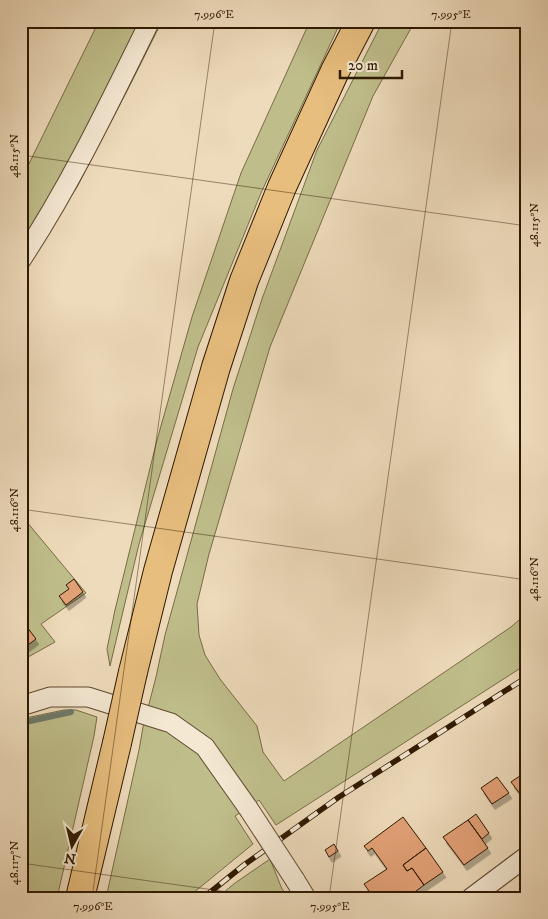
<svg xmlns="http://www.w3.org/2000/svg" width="548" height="919" font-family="'IM FELL DW Pica',serif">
	<defs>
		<filter id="shadow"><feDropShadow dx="3" dy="5.5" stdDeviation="0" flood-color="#0004"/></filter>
	</defs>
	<rect width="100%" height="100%" fill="#eedbbb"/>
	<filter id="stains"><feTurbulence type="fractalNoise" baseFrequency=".004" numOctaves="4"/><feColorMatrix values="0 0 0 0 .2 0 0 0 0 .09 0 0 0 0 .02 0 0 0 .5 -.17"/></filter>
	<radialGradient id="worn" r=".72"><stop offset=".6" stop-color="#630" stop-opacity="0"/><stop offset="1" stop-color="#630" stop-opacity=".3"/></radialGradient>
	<path fill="#bfbe8b" stroke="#776c46" d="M99 21H162L129 87 77 187 21 274V180Z
		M310 21H341L261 193 198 347 139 544 110 666 107 649 115 610 157 440 192 317 241 173Z
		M383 21H415L373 96 270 347 209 554 197 604 199 635 205 655 220 679 257 726 263 752 284 781 511 627 527 613V664L276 825 259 800 235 816 253 844 187 898H106L139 750 143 727 156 677 165 635 233 389 262 299 317 150Z
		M21 515 86 593 41 624 55 642 21 661Z
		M64 710H76L97 717 94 736 57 898H21V719Z
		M270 859 282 889 290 898H217L235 883Z"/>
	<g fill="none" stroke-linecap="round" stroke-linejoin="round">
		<path stroke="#6f7a6b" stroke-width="6" d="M21 723 71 712"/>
	</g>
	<path fill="#e3a177" stroke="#2f1900" filter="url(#shadow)" d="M74 579 83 592 66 605 59 596 69 589 66 585Z
		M21 619 36 639 21 650Z
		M527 771V803L511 782Z
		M497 777 509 793 492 804 481 788Z
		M476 814 489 833 482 839 468 820Z
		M403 817 426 848 403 865 407 871 412 868 424 885 407 898H374L364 884 387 869 372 848 368 851 364 846Z
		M468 820 488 848 464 865 443 837Z
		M334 844 338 851 329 857 325 850Z
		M426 848 443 872 424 885 412 868 407 871 403 865Z"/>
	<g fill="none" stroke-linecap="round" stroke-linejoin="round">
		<defs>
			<path id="minor" d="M21 260C71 184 110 102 150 21
				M21 706 50 697H88L171 723 205 747 248 808
				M295 880 306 898
				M471 898 527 856"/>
			<path id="trunk" d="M133 672 158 571 216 367 244 281 282 187 335 71 361 21
				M80 898 117 743"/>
		</defs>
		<use href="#minor" stroke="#5f4a2f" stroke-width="21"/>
		<use href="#trunk" stroke="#2f1900" stroke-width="30"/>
		<use href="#minor" stroke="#f4e8d3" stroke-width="19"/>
		<use href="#trunk" stroke="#e7be7e" stroke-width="28"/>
		<defs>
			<path id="rail" d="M203 898 244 865 339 797 527 677"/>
		</defs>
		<use href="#rail" stroke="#2f1900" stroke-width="5.5"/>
		<use href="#rail" stroke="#f4e8d3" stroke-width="4" stroke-dasharray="11" stroke-linecap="butt"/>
		<defs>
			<path id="minor-bridge" d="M248 808 295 880"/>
			<path id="trunk-bridge" d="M117 743 133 672"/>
		</defs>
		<use href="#minor-bridge" stroke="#5f4a2f" stroke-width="21" stroke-linecap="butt"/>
		<use href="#trunk-bridge" stroke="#2f1900" stroke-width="30" stroke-linecap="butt"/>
		<use href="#minor-bridge" stroke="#f4e8d3" stroke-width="19"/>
		<use href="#trunk-bridge" stroke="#e7be7e" stroke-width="28"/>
	</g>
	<path fill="none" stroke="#2f1900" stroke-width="1" stroke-opacity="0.45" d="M21 155 527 226M21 509 527 580M21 863 271 898M92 898 215 21M329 898 452 21"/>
	<rect width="548" height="919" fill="none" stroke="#eedbbb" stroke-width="55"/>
	<g transform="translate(72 846) rotate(188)" stroke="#f4e8d3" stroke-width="4" paint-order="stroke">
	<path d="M0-4L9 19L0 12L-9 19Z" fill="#2f1900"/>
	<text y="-8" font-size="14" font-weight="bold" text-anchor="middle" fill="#2f1900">N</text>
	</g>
	<path d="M340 70v8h62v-8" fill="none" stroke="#2f1900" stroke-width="2.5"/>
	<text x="348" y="70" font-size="15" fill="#2f1900" stroke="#f4e8d3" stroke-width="4" paint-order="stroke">20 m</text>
	<rect x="28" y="28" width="492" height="864" fill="none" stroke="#2f1900" stroke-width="2"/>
	<g font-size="12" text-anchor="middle" fill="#2f1900">
		<text x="214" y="18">7.996°E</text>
		<text x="451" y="18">7.995°E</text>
		<text transform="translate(14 156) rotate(-90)" y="4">48.115°N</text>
		<text transform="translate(534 225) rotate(-90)" y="4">48.115°N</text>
		<text transform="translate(14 510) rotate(-90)" y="4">48.116°N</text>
		<text transform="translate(534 579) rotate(-90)" y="4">48.116°N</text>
		<text transform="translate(14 863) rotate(-90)" y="4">48.117°N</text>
		<text x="93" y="910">7.996°E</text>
		<text x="330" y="910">7.995°E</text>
	</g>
	<rect width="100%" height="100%" filter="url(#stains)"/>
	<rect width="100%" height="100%" fill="url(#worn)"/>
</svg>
